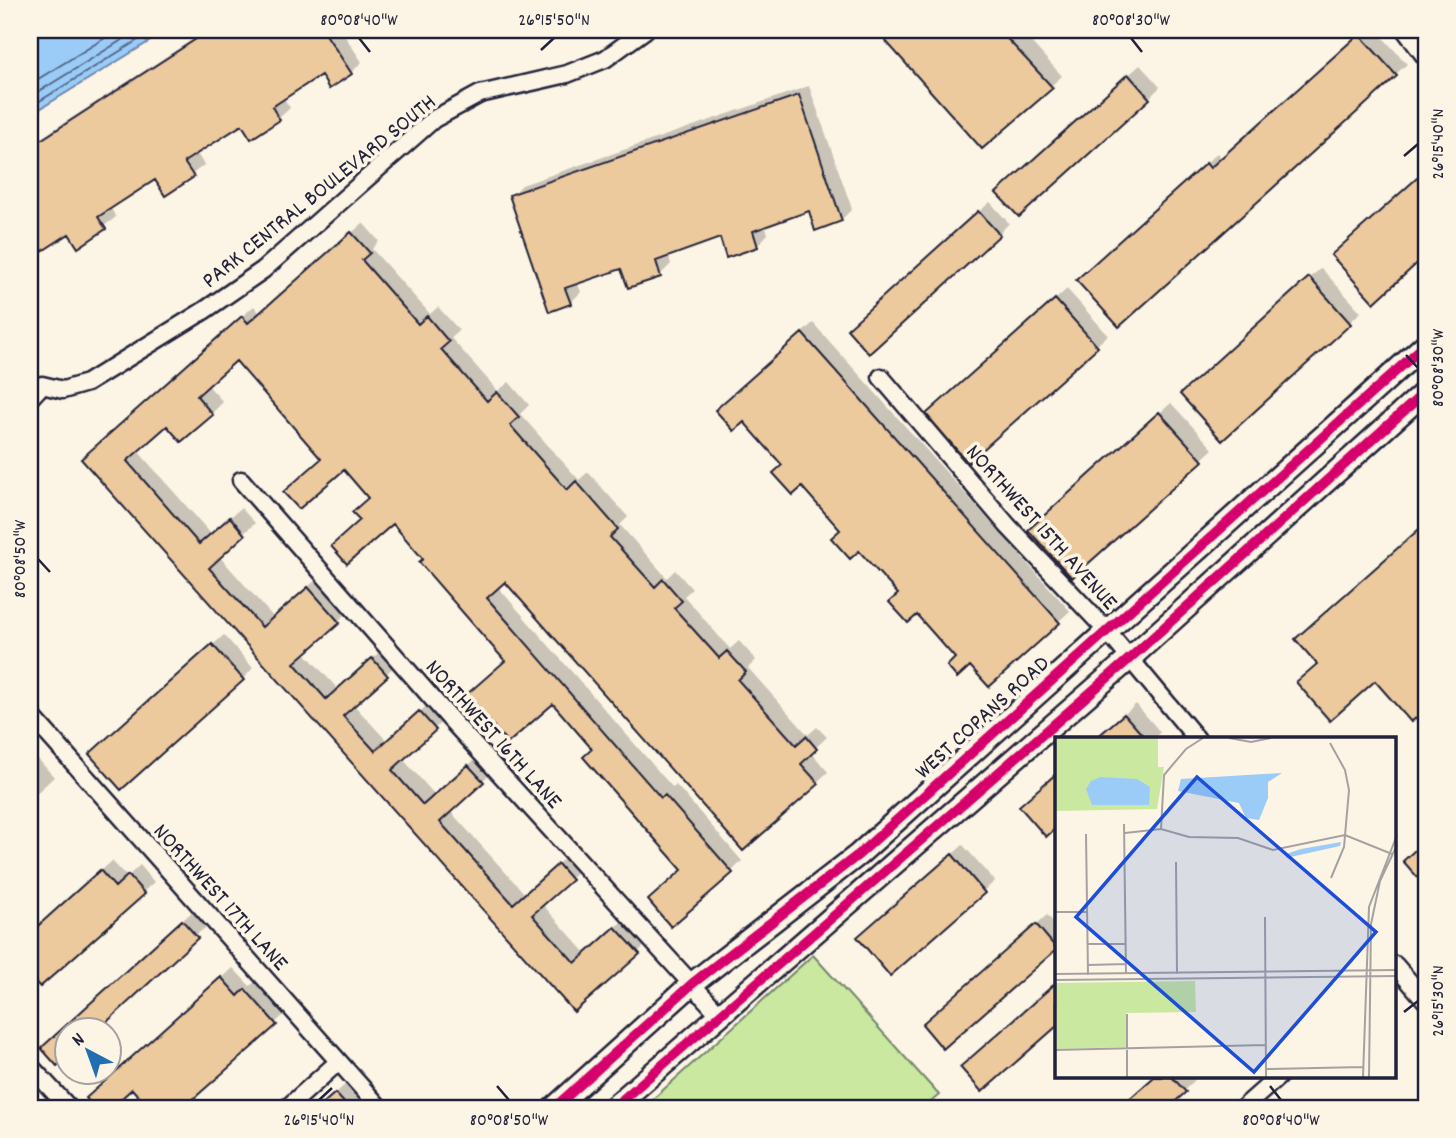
<svg xmlns="http://www.w3.org/2000/svg" width="1456" height="1138" font-family="Dekko,sans-serif">
	<rect width="100%" height="100%" fill="#fcf5e5"/>
	<filter id="ink" filterUnits="userSpaceOnUse"><feTurbulence type="fractalNoise" baseFrequency=".0143" numOctaves="2"/><feDisplacementMap in="SourceGraphic" scale="14" xChannelSelector="R" yChannelSelector="G"/><feConvolveMatrix kernelMatrix="1 2 1 2 8 2 1 2 1" color-interpolation-filters="sRGB"/></filter>
	<g filter="url(#ink)">
		<path fill="#cae89f" stroke="#76856d" stroke-width="2" d="M813 955 939 1095 924 1108H643Z"/>
		<path fill="#9bcbf7" stroke="#6b87ac" stroke-width="2" d="M30 30H168L30 115Z"/>
		<path fill="#0003" d="M207 30H341L362 62 351 73H321L283 97 290 108 279 118 242 122 196 152 204 165 166 194 155 178 110 207 116 217 79 245 69 231 30 257V145Z
			M853 30H868L859 37Z
			M878 30H1020L1062 76 982 147Z
			M1366 30H1376L1407 64 1120 324 1090 269 1217 153 1222 158Z
			M1140 65 1160 87 1149 98 1009 182Z
			M809 86 852 209 841 220 810 209 765 225 768 234 758 245 727 255 721 236 668 254 671 264 660 275 622 266 577 282 581 292 570 303 511 196 522 185Z
			M990 202 1009 223 999 234 860 319Z
			M363 223 379 241 372 249 430 314 438 307 459 330 451 338 498 391 509 382 529 405 520 414 579 480 588 472 628 517 620 525 667 578 675 570 692 589 684 596 730 649 739 641 756 660 748 668 808 735 817 727 827 737 811 752 828 772 817 782 505 579 497 586 673 788 676 785 742 861 731 872 684 869 594 748 553 701 507 661 393 522 361 520 370 498 344 468 322 458 236 359 207 384 223 402 212 413 181 440 167 424 137 450 211 534 241 508 255 523 219 556 274 618 319 577 349 611 304 652 338 689 384 648 397 664 353 704 387 741 431 702 446 718 402 758 435 795 480 755 494 770 450 811 525 894 569 854 581 868 542 904 586 953 627 917 649 942 574 1010 94 448 254 306 260 314Z
			M30 258 36 267 30 273Z
			M1321 268 1361 312 1222 438 1193 384Z
			M1067 289 1108 335 969 461 940 403Z
			M813 323 1070 611 989 684 970 663 957 658 728 399Z
			M1171 403 1213 449 1072 576 1041 519Z
			M1426 524V707L1411 720 1375 679 1308 628Z
			M224 635 253 668 243 679 102 743Z
			M1136 704 1160 732 1154 739H1096Z
			M30 750 54 777 30 799Z
			M963 845 995 881 891 974 870 927Z
			M112 861 127 877 140 865 154 882 40 985 30 973V934Z
			M194 910 208 926 66 1030V1055L57 1064 54 1037Z
			M1047 915 1057 926V946L943 1046 935 1014Z
			M233 968 250 986 257 980 286 1013 181 1108H151L132 1087 108 1108H98L89 1098Z
			M1155 1077H1192L1195 1080 1165 1108H1120Z
			M347 1083 370 1108H319Z"/>
		<g fill="none" stroke-linecap="round" stroke-linejoin="round">
			<path stroke="#526686" stroke-width="2" d="M30 84 118 30
				M30 97 138 30
				M30 107 154 30"/>
		</g>
		<path fill="#edc99e" stroke="#22223b" stroke-width="2" d="M210 30H323L352 74 329 89 321 75 272 107 280 120 251 139 242 125 184 162 194 177 165 196 155 180 98 217 106 229 78 248 69 234 30 259V147Z
			M876 30H991L997 36 1001 32 1053 88 982 149Z
			M1359 34 1397 76 1119 327 1076 280 1206 163 1210 168Z
			M1128 74 1150 99 1019 217 996 193Z
			M799 95 842 221 815 231 809 211 753 231 758 247 726 258 720 238 656 261 661 277 628 288 621 269 565 288 571 304 549 312 509 195Z
			M1426 170V255L1374 303 1331 255Z
			M978 211 1000 235 869 354 847 329Z
			M351 232 370 253 362 260 418 324 427 316 449 342 441 349 487 401 497 392 519 417 510 425 567 490 576 481 618 529 610 537 655 587 663 579 682 601 674 608 719 658 727 651 746 672 738 680 796 745 806 736 817 749 801 764 819 784 743 851 505 582 487 598 661 798 665 795 733 873 671 927 648 900 682 870 583 757 592 749 553 704 508 743 466 695 505 661 419 562 423 559 393 524 347 564 331 546 360 520 352 512 368 498 344 470 299 509 283 492 321 459 236 361 197 396 213 415 181 442 167 426 127 461 199 544 230 517 245 535 209 568 262 627 308 587 340 623 294 663 326 699 372 658 388 676 343 716 375 751 419 711 436 730 392 770 423 805 468 765 484 782 440 822 513 904 558 864 572 880 532 915 575 963 615 927 640 954 574 1012 81 459 242 316 248 323Z
			M1309 277 1351 324 1222 441 1180 394Z
			M1055 299 1098 347 968 463 926 414Z
			M802 333 1060 623 989 687 970 666 957 678 947 666 955 658 917 615 908 623 889 602 898 594 859 551 850 559 831 538 840 530 802 487 793 495 773 473 782 465 744 422 734 431 715 410Z
			M1159 412 1203 461 1072 578 1028 530Z
			M1426 523V709L1411 722 1375 681 1330 721 1296 682 1317 664 1295 639Z
			M212 644 244 680 121 790 89 754Z
			M1124 714 1146 739H1095Z
			M1057 773V827L1046 837 1019 806Z
			M1426 840V887L1403 861Z
			M952 854 985 893 890 976 857 937Z
			M100 870 115 887 128 875 145 894 40 987 30 976V933Z
			M182 920 198 938 98 1030H66V1058L57 1066 41 1048Z
			M1036 924 1057 949 943 1049 922 1024Z
			M221 977 238 996 245 989 277 1025 183 1108H149L132 1089 111 1108H95L86 1098Z
			M1057 982V1026L982 1092 960 1067Z
			M1154 1077H1172L1186 1092 1168 1108H1119Z
			M335 1093 349 1108H318Z"/>
		<g fill="none" stroke-linecap="round" stroke-linejoin="round">
			<defs>
				<path id="minor" d="M1405 30 1426 58
					M881 377 1008 526 1107 631 1197 739
					M30 398 42 385 63 390 87 383 205 310 263 270 434 119 480 94 567 74 605 59 645 30
					M241 480 452 721 719 1014
					M30 714 380 1108
					M1395 965 1426 1001
					M30 1066 69 1108
					M287 1108 338 1062
					M1243 1108 1278 1077"/>
				<path id="major" d="M554 1108 693 983 858 855 1426 344
					M613 1108 1128 660 1426 391"/>
			</defs>
			<use href="#minor" stroke="#22223b" stroke-width="21"/>
			<use href="#major" stroke="#22223b" stroke-width="26"/>
			<use href="#minor" stroke="#fcf5e5" stroke-width="16"/>
			<use href="#major" stroke="#fcf5e5" stroke-width="21"/>
			<defs>
				<path id="cycleway" d="M554 1108 693 983 858 855 1426 344
					M613 1108 1128 660 1426 391"/>
			</defs>
			<use href="#cycleway" stroke="#fcf5e5" stroke-width="15"/>
			<use href="#cycleway" stroke="#d6006c" stroke-width="10"/>
		</g>
	</g>
	<path fill="none" stroke="#22223b" stroke-width="2.5" d="M359 38 370 52M1131 38 1142 52M541 50 554 38M1404 156 1418 144M1406 355 1418 368M38 559 50 572M1404 1012 1418 1001M497 1086 509 1100M1270 1086 1281 1100M319 1100 332 1088"/>
	<g text-anchor="middle" stroke-width="7" stroke-linejoin="round" paint-order="stroke">
		<g font-size="23" fill="#22223b" stroke="#fcf5e5">
			<text transform="translate(318 190) rotate(-39)" y="8">PARK CENTRAL BOULEVARD SOUTH</text>
			<text transform="translate(1043 526) rotate(48)" y="8">NORTHWEST 15TH AVENUE</text>
			<text transform="translate(981 716) rotate(-42)" y="8">WEST COPANS ROAD</text>
			<text transform="translate(495 733) rotate(48)" y="8">NORTHWEST 16TH LANE</text>
			<text transform="translate(222 896) rotate(48)" y="8">NORTHWEST 17TH LANE</text>
		</g>
	</g>
	<g transform="translate(1055 737)">
		<rect width="341" height="341" fill="#fcf5e5"/>
		<path d="M0 1H103V30H109L102 72 0 74ZM140 244 141 275 71 276 72 310 2 312 1 246Z" fill="#cae89f"/>
		<path d="M227 36 213 45V61L204 83 191 81 184 66 123 54 126 42ZM46 40 82 42 95 50 94 68H37L31 52 36 44ZM286 105 285 109 231 121V117L246 112Z" fill="#9bcbf7"/>
		<path fill="none" stroke="#a5a1a1" stroke-width="2" d="M174 1 196 5 216 1M275 6 290 33 294 53 289 110 276 141M69 87 71 237M106 92 109 38 131 12 148 1M70 96 106 92 134 100 183 101 218 113 290 98 337 117M31 97 33 238M121 125 122 237M0 175H32M210 180 211 340M33 207H71M33 228 71 227M0 237 342 233M0 243 342 239M72 277V340M0 313 210 308M211 332 308 330M308 340 314 170 342 98M314 340 316 187 325 144 342 108"/>
		<path fill="#1d4ed8" fill-opacity="0.15" stroke="#1d4ed8" stroke-width="3.5" d="M142 40 321 195 199 335 21 180Z"/>
		<rect width="341" height="341" fill="none" stroke="#22223b" stroke-width="3.5"/>
	</g>
	<rect width="1456" height="1138" fill="none" stroke="#fcf5e5" stroke-width="77"/>
	<g transform="translate(88 1051) rotate(319)"><circle r="33" fill="#fcf5e5" stroke="#a5a1a1" stroke-width="2"/>
	<path d="M0-5L12 26L0 18L-12 26Z" fill="#1f6fb2"/>
	<text y="-10" font-size="19" font-weight="bold" text-anchor="middle" fill="#22223b">N</text>
	</g>
	<rect x="38" y="38" width="1380" height="1062" fill="none" stroke="#22223b" stroke-width="2.5"/>
	<g font-size="18" text-anchor="middle" fill="#22223b">
		<text x="359" y="25">80°08'40"W</text>
		<text x="554" y="25">26°15'50"N</text>
		<text x="1131" y="25">80°08'30"W</text>
		<text transform="translate(1437 144) rotate(-90)" y="6">26°15'40"N</text>
		<text transform="translate(1437 368) rotate(-90)" y="6">80°08'30"W</text>
		<text transform="translate(19 559) rotate(-90)" y="6">80°08'50"W</text>
		<text transform="translate(1437 1001) rotate(-90)" y="6">26°15'30"N</text>
		<text x="319" y="1125">26°15'40"N</text>
		<text x="509" y="1125">80°08'50"W</text>
		<text x="1281" y="1125">80°08'40"W</text>
	</g>
</svg>
